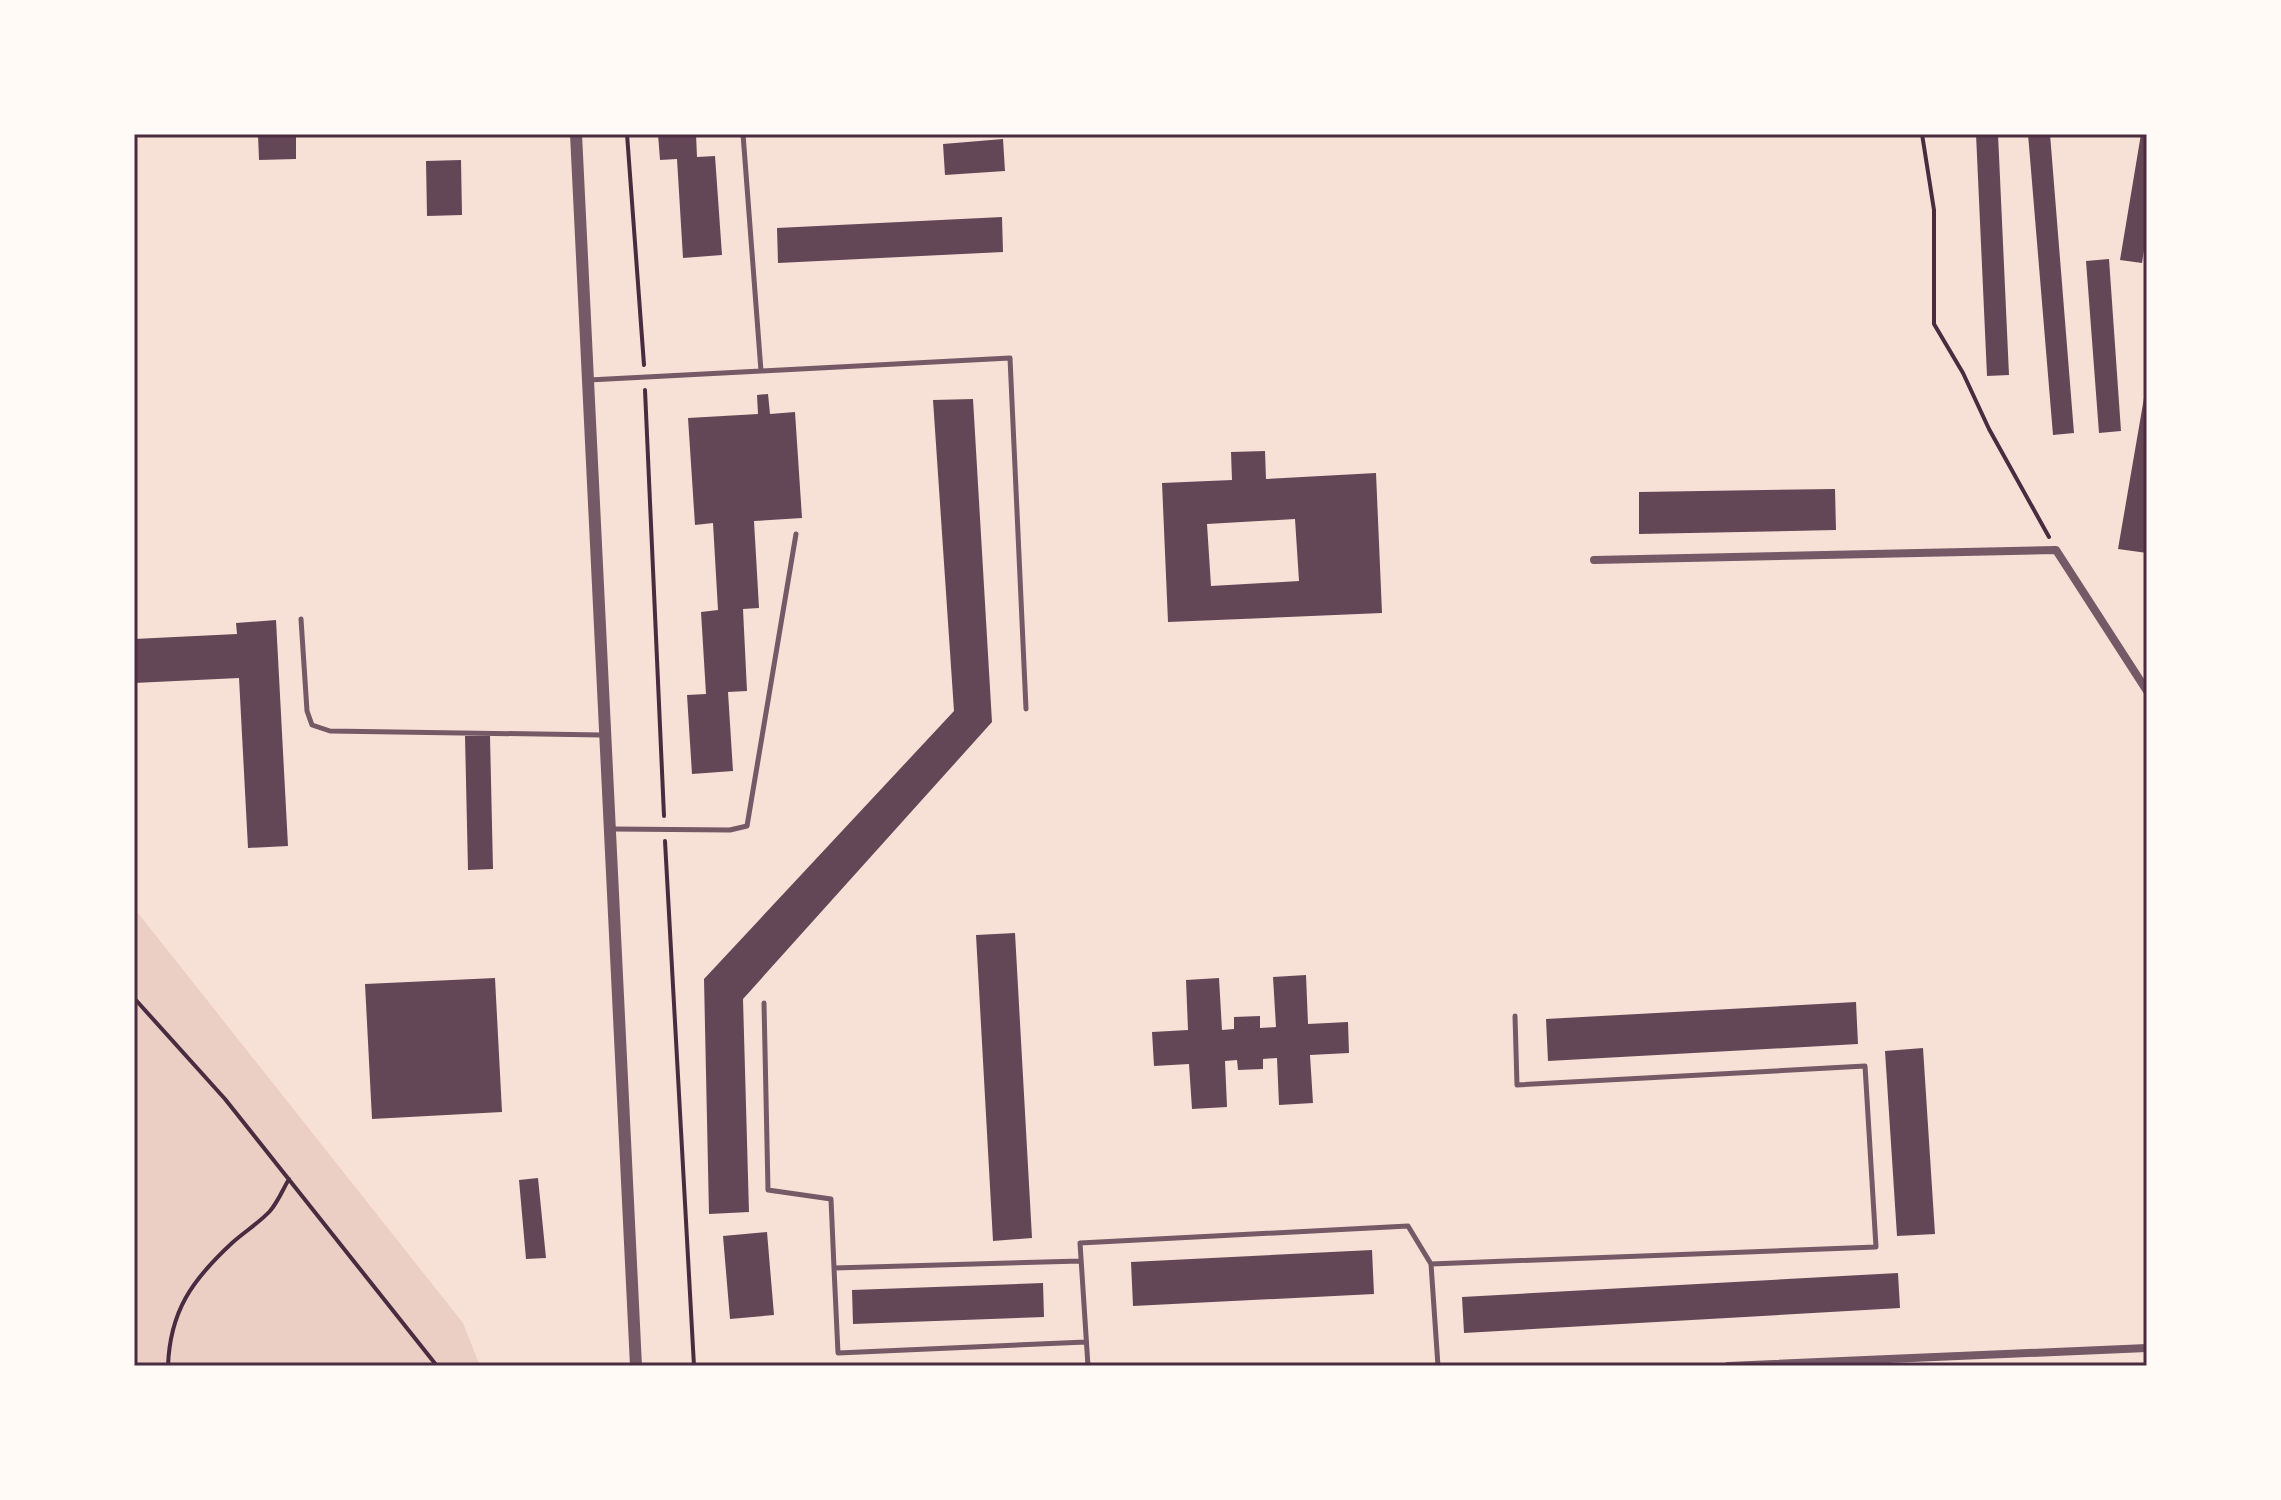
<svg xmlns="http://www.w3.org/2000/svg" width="2281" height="1500" font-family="Inter,sans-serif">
	<rect width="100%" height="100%" fill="#f7e1d7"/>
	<path fill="#ebcfc5" d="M134 908 463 1323 480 1366H134Z"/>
	<path fill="#644757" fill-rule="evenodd" d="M258 134H296V159L259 160Z
		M658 134H696L697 157 715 156 722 255 683 258 677 159 660 160Z
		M1976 134H1998L2009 375 1987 376Z
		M2028 134H2050L2074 433 2053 435Z
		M2141 134H2147V231L2142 263 2120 260Z
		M1003 139 1005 171 945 175 943 144Z
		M461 160 462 215 427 216 426 161Z
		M1002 217 1003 252 778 263 777 228Z
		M2109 259 2121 431 2099 433 2086 261Z
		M2145 392 2147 393V553L2118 549Z
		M768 394 770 414 795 412 802 518 754 521 759 608 743 609 747 691 728 692 733 771 692 774 687 695 706 694 701 612 718 610 713 523 695 525 688 418 758 414 757 395Z
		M973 399 992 722 743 999 749 1212 709 1214 704 979 954 711 933 400Z
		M1265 451 1266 479 1376 473 1382 613 1168 622 1162 483 1232 480 1231 452ZM1295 519 1299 581 1211 586 1207 524Z
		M1835 489 1836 530 1639 534V492Z
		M276 620 288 846 248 848 239 678 134 683V639L237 634 236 623Z
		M465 736H490L493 869 468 870Z
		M1015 933 1032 1238 993 1241 976 935Z
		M1306 975 1308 1024 1348 1022 1349 1053 1310 1055 1313 1103 1279 1105 1277 1058 1263 1059V1069L1238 1070 1237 1060 1225 1061 1227 1107 1192 1109 1189 1064 1154 1066 1152 1032 1188 1030 1186 980 1219 978 1222 1030 1234 1029V1017L1260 1016V1028L1276 1027 1273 977Z
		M495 978 502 1112 372 1119 365 984Z
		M1856 1002 1858 1044 1548 1061 1546 1019Z
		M1923 1048 1935 1234 1897 1236 1885 1051Z
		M538 1178 546 1258 526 1259 519 1180Z
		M767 1232 774 1315 730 1319 723 1236Z
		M1372 1250 1374 1294 1133 1306 1131 1262Z
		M1898 1273 1900 1308 1464 1333 1462 1297Z
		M1043 1283 1044 1317 853 1324 852 1290Z"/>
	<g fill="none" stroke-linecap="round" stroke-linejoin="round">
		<path stroke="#4a2c40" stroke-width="4" d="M627 134 644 365
			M1922 134 1934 210V324L1963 373 1989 429 2049 537
			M645 390 664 816
			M665 841 694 1366
			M134 998 225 1099 437 1366
			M168 1366C170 1311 192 1280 232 1243 244 1232 259 1223 270 1211 278 1202 283 1189 289 1179"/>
		<path stroke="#755966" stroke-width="5" d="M761 371 1010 358 1026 709
			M589 380 761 371 743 134
			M301 619 307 711 312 725 330 731 602 735
			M613 829 730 830 747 826 796 534
			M764 1003 768 1190 831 1199 834 1268
			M1081 1261 834 1268 838 1353 1086 1342
			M1431 1264 1876 1247 1865 1066 1517 1085 1515 1016
			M1088 1366 1080 1243 1408 1226 1431 1264 1438 1366"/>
		<path stroke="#755966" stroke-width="8" d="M1594 560 2056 550 2147 691
			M1728 1366 2147 1348"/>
		<path stroke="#755966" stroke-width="12" d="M576 134 636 1366"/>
	</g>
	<rect width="2281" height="1500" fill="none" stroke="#fffaf5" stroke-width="272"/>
	<rect x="136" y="136" width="2009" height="1228" fill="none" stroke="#4a2c40" stroke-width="3"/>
</svg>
